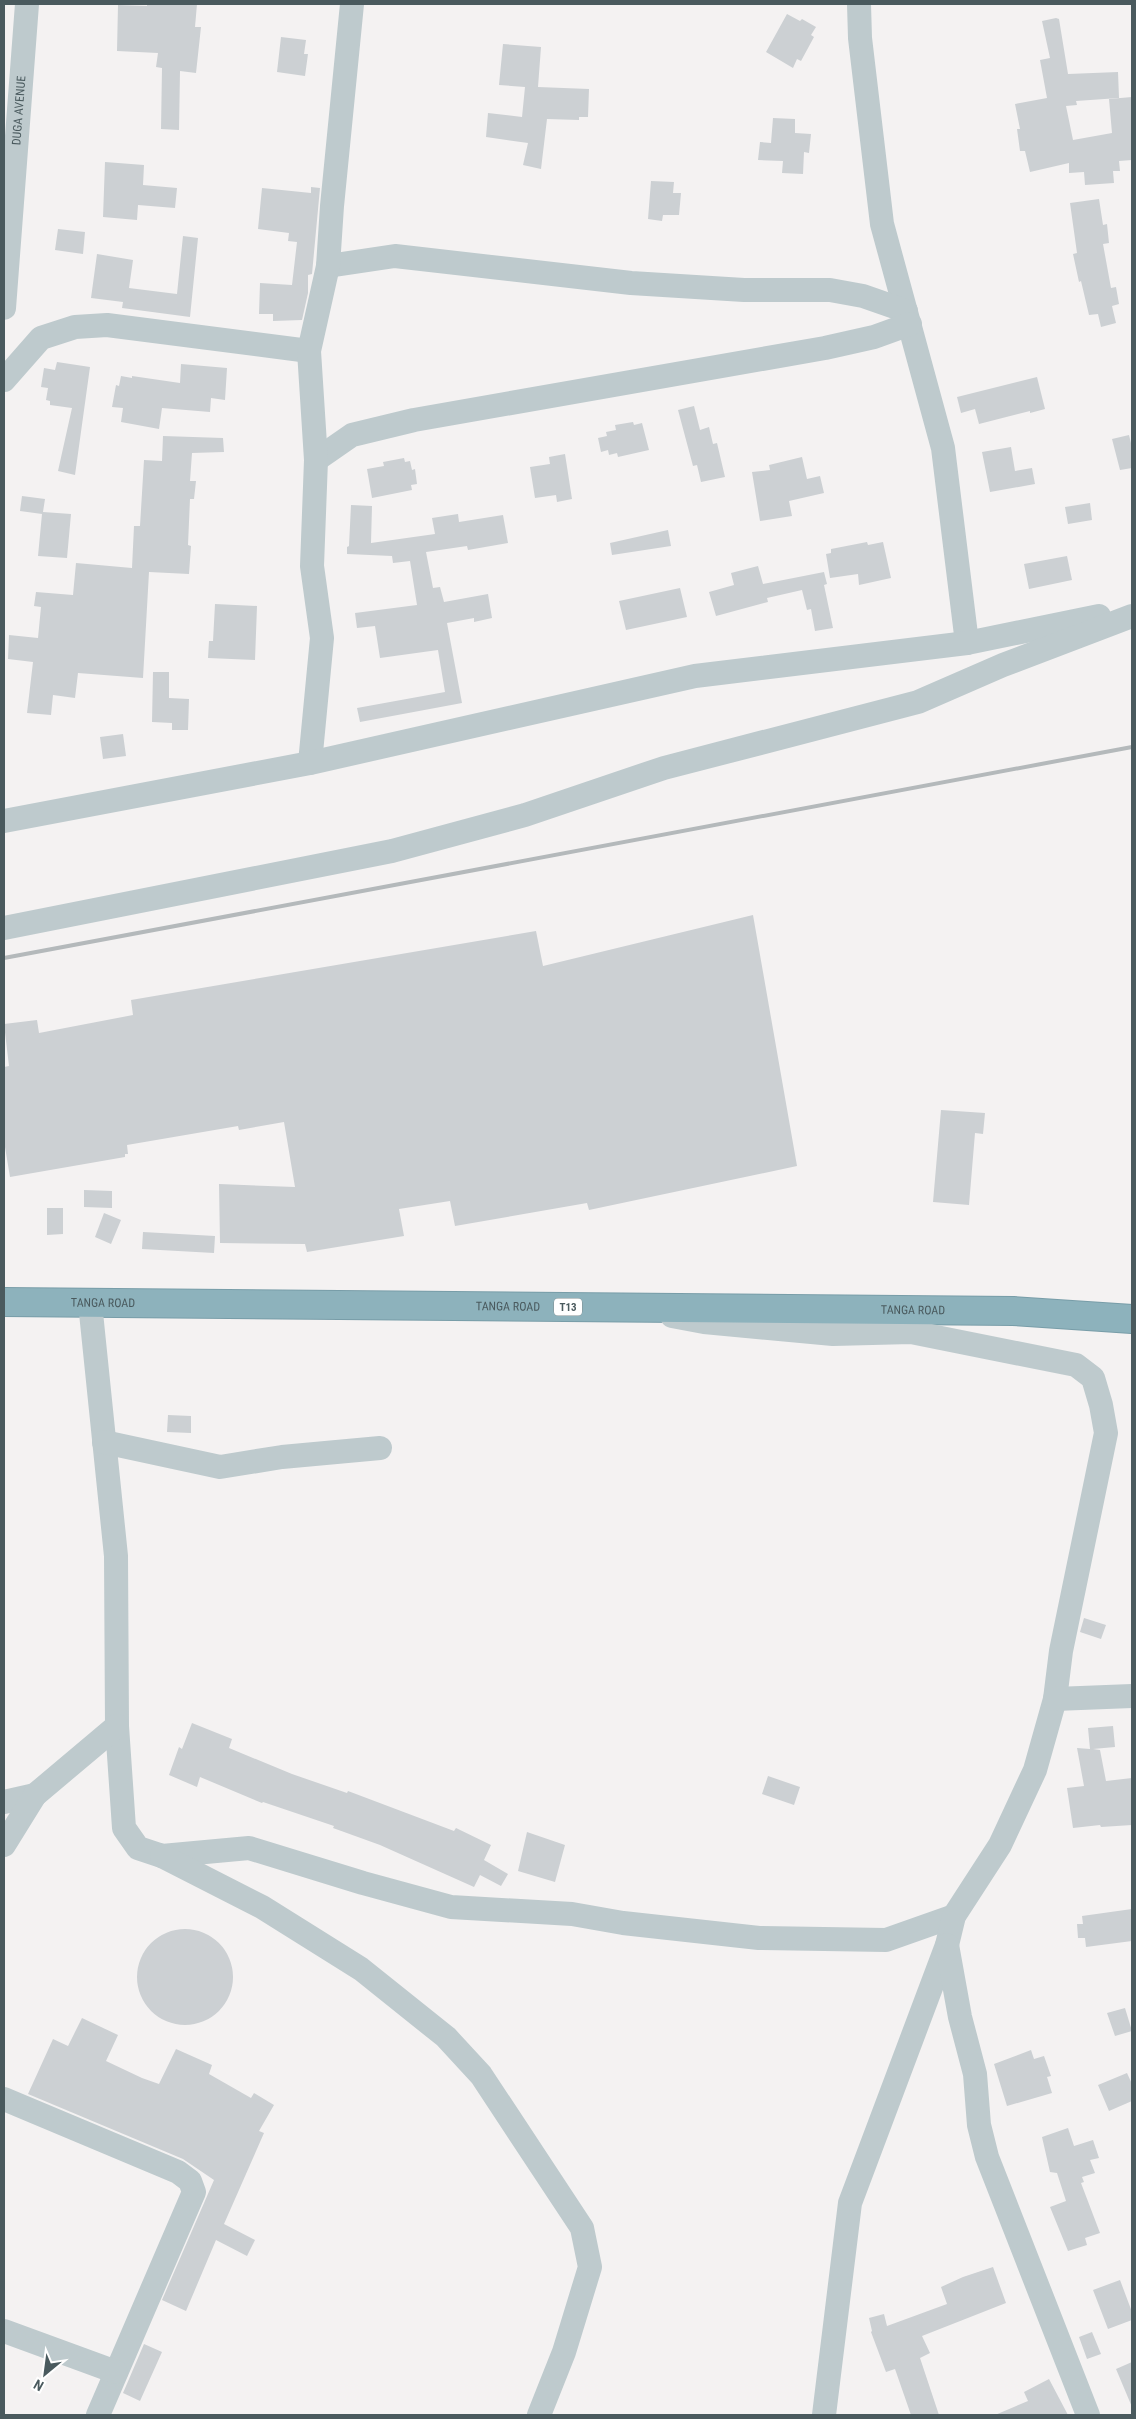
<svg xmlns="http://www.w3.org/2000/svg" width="1136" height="2419" font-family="'Roboto Condensed',sans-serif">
	<rect width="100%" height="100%" fill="#f4f2f2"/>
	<path fill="#ccd0d3" d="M147 4H197L195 27H201L196 73 180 71 179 130 161 129 162 68 156 67 158 53 117 51 118 5 147 6Z
		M787 14 800 21 802 19 816 27 811 35 814 37 801 61 797 59 793 68 766 52Z
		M1056 18 1059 19 1068 74 1118 72 1119 98 1076 101 1077 105 1066 106 1073 140 1112 133 1109 99 1132 97V160L1119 161 1120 171H1113L1114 183 1085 185 1084 172 1069 173V163L1030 172 1025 151H1020L1017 129H1020L1015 104 1047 98 1040 60 1050 58 1042 21Z
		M281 37 306 40 304 54H308L305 76 277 72Z
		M503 44 541 47 538 87 589 89 588 117H579V120L547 119 541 169 523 165 528 143 486 137 488 113 522 117 525 87 499 85Z
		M773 118 795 119V133L811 134 809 153 804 152 803 174 782 173 783 161 758 160 760 142 771 143Z
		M105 162 144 165 143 185 177 188 175 208 138 205 137 220 103 217Z
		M651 181 674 182 673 193H681L679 215H663L662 221 648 219Z
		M311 187 320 188 312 274 308 275V293L302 320 273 321V314H259L260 283 292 285 297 242 288 241 289 233 258 229 262 188 311 193Z
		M1099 199 1103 225 1107 224 1109 243 1103 244 1111 288 1116 287 1119 304 1112 306 1116 323 1101 327 1098 314 1089 315 1081 281 1079 282 1073 254 1077 253 1070 203Z
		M58 229 85 232 83 254 55 250Z
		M183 236 198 238 190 317 122 308 123 302 91 298 97 254 133 260 129 288 177 294Z
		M57 362 90 367 75 475 58 471 72 408 50 405V401L46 400 48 388 41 387 44 368 55 370Z
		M181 364 227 368 225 400 211 398 210 412 162 408 159 429 121 422 123 408 112 407 116 385 119 386 121 376 132 378V376L180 383Z
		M1037 377 1045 409 1030 413V411L979 424 975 409 961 413 957 397Z
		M694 406 700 430 709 427 713 444 717 443 725 477 701 482 697 465 693 466 678 410Z
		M633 422 634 425 642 423 649 450 618 457 617 453 609 455 608 450 601 452 598 438 607 436 606 432 616 430 615 425Z
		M1129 435 1132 447V468L1120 470 1112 439Z
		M163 436 223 438 224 452 192 453 190 481H196L194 499H190L188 545 191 546 189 574 149 572 143 678 78 673 75 698 53 695 51 715 27 713 33 662 8 659 9 635 38 638 41 607 34 606 36 592 73 595 76 563 132 568 134 526H140L144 460 162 461Z
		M1011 447 1015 471 1032 468 1035 484 990 492 982 452Z
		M565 454 572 499 557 502 556 495 535 498 530 467 550 464 549 457Z
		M802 457 807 479 820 476 824 493 789 501 792 516 760 521 752 472 770 470 769 465Z
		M404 458 405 462 410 461 412 470 415 469 417 484 411 485 412 490 372 498 367 469 384 466 383 462Z
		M22 496 45 499 43 512 71 514 67 558 38 556 42 514 20 511Z
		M1090 503 1092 520 1068 524 1065 507Z
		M351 505 372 506 371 543 435 534 432 518 458 514 459 522 503 515 508 543 468 550 467 546 426 552 433 588 440 587 444 602 488 594 492 618 474 622V618L447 623 462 703 360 722 357 708 445 692 438 650 380 658 375 626 357 628 355 613 417 605 410 561 393 563 392 556 347 554V547L349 546Z
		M668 530 671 546 612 555 610 543Z
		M867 542 868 545 883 542 891 578 859 585 858 574 830 578 826 554 831 553V549Z
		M1067 556 1072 580 1029 589 1024 564Z
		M758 566 763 584 824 572 827 584 824 585 833 628 815 631 811 609 807 610 802 590 767 598 768 602 716 616 709 592 734 585 731 573Z
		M680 588 687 617 626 630 619 601Z
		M215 604 257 606 255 660 208 658 209 641H213Z
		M153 672H169V698L189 699 188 730H172V723L152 722Z
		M123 734 126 756 103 759 100 737Z
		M753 915 797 1166 589 1210 587 1203 455 1226 450 1201 399 1209 404 1236 307 1252 305 1244 220 1243 219 1184 295 1187 284 1122 239 1130 238 1126 127 1145 128 1154H125V1157L10 1177 4 1141V1067L9 1066 4 1024 37 1020 39 1033 133 1015 131 1000 536 931 543 966Z
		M941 1110 985 1113 983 1134 975 1133 969 1205 933 1202Z
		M84 1190 112 1191V1208L84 1207Z
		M47 1208H63V1234L47 1235Z
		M104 1213 121 1220 111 1244 95 1237Z
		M143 1232 215 1236 214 1253 142 1249Z
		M168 1415 191 1416V1433L167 1432Z
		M1084 1618 1106 1625 1101 1639 1080 1632Z
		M192 1723 232 1739 229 1748 292 1774 347 1793 348 1791 454 1831 456 1828 491 1845 484 1860 508 1874 501 1886 480 1875 474 1887 380 1845 333 1828 334 1826 263 1802 262 1803 200 1777 197 1787 169 1775 179 1747 182 1749Z
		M1113 1726 1115 1747 1093 1749 1100 1750 1106 1781 1132 1778V1825L1101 1827 1100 1825 1073 1828 1067 1788 1084 1786 1077 1748 1090 1749 1088 1728Z
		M768 1776 800 1787 794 1805 762 1794Z
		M527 1832 565 1845 555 1882 518 1871Z
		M1132 1909V1941L1086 1947 1085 1938H1078L1077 1924H1083L1082 1916Z
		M137 1977a48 48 0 1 1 96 0a48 48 0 1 1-96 0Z
		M1125 2008 1132 2031 1115 2036 1107 2013Z
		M82 2018 118 2035 106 2061 142 2078 159 2084 176 2049 212 2065 209 2074 251 2098 254 2093 274 2105 259 2131 264 2133 224 2224 255 2240 247 2256 216 2240 186 2311 162 2300 214 2180 183 2159 28 2094 53 2039 68 2046Z
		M1031 2050 1034 2059 1044 2056 1051 2076 1047 2077 1052 2093 1007 2106 994 2064Z
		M1127 2073 1132 2084V2101L1109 2111 1098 2085Z
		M1068 2128 1074 2146 1093 2140 1099 2158 1090 2160 1095 2173 1082 2177 1084 2182 1081 2183 1100 2233 1085 2238 1087 2245 1068 2251 1050 2207 1066 2201 1057 2173 1050 2172 1042 2137Z
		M993 2267 1006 2303 922 2336 930 2353 920 2358 939 2415H911L895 2369 886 2372 871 2332 872 2331 869 2318 884 2314 887 2326 947 2304 941 2287 963 2277Z
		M1120 2280 1132 2312V2320L1108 2329 1093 2290Z
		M1092 2332 1101 2354 1087 2359 1079 2337Z
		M144 2344 162 2352 140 2401 123 2393Z
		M1132 2362V2407L1116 2369Z
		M1049 2379 1068 2415H995L1028 2401 1024 2392Z"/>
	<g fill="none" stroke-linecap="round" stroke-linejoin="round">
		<defs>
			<g id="highway">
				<path id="s2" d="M4 1302 1013 1311 1132 1319"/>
			</g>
		</defs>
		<use href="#highway" stroke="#789da8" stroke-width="30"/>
		<g stroke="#becacd" stroke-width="24">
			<path d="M859 4 860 38 882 224 943 448 967 643"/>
			<path d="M328 266 395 256 631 283 744 290H830L863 296 906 311"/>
			<path id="s1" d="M4 308 27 4"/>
			<path d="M4 380 41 338 75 327 107 325 309 351"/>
			<path d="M316 460 352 435 414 420 825 348 874 337 910 324"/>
			<path d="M310 763 322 638 312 566 316 460 309 351 328 266 332 206 352 4"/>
			<path d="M4 821 310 763 695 676 967 643 1099 616"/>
			<path d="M4 928 392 851 525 815 664 768 918 702 1003 665 1132 616"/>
			<path d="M90 1303 116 1556 117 1726 124 1828 138 1848 162 1856 249 1848 363 1883 451 1907 572 1914 623 1923 759 1938 886 1940 954 1916"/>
			<path d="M672 1316 704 1322 833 1334 911 1332 1076 1365 1093 1378 1101 1405 1106 1433 1061 1651 1055 1699 1035 1770 1000 1845 954 1916 947 1945 850 2203 824 2415"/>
			<path d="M104 1442 220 1467 282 1457 380 1448"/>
			<path d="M1055 1699 1132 1696"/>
			<path d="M4 1802 35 1795"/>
			<path d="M4 1845 35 1795 117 1726"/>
			<path d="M162 1856 262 1907 361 1969 446 2037 481 2075 582 2228 590 2267 564 2352 539 2415"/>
			<path d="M947 1945 960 2017 975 2074 979 2125 987 2157 1088 2415"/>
			<path d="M4 2099 178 2172 190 2181 194 2192 98 2415"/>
			<path d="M4 2331 116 2372"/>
		</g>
		<use href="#highway" stroke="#8db2bc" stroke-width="28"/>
		<path stroke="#b4b9bb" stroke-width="4" d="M4 958 1132 747"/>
	</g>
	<g text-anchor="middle" stroke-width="4.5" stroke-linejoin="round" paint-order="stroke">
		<rect fill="#fff" stroke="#808c8e" stroke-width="1" x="554" y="1298.5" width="28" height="17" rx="4"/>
		<g font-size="11" font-weight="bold" fill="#4a5a5e">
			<text x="568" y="1311">T13</text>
		</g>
		<g font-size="12" fill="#4a5a5e" stroke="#fff">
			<text dy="4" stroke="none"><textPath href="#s1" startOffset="198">DUGA AVENUE</textPath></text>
			<text dy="4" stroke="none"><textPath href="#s2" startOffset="99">TANGA ROAD</textPath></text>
			<text dy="4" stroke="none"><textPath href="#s2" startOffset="504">TANGA ROAD</textPath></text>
			<text dy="4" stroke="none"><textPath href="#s2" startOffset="909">TANGA ROAD</textPath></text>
		</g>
	</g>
	<rect width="1136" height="2419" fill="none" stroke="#4a5a5e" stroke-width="10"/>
	<g transform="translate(45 2374) rotate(209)" stroke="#ffffff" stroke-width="4" paint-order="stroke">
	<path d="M0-4L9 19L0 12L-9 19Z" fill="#4a5a5e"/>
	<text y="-8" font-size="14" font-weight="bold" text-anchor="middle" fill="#4a5a5e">N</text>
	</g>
</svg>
